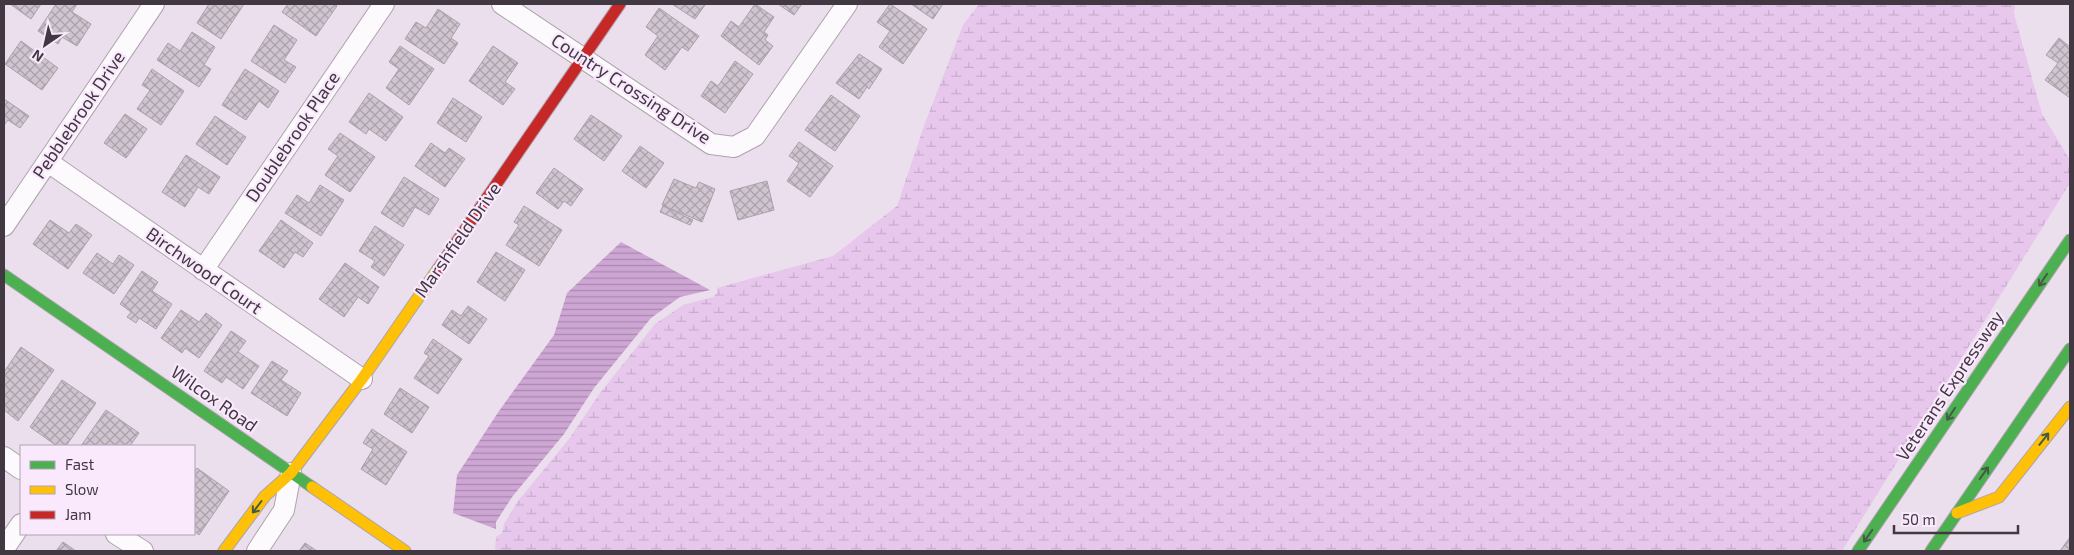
<svg xmlns="http://www.w3.org/2000/svg" width="2074" height="555" font-family="'Exo 2',sans-serif">
	<defs>
		<pattern id="wetland-marsh" width="20" height="14" patternUnits="userSpaceOnUse" patternTransform="scale(1.25)"><rect width="20" height="14" fill="#e7c7ec"/><path d="M1 5h8M5 5V1M11 12h8M15 12V8" fill="none" stroke="#c7accc"/></pattern>
		<pattern id="water-rules" width="6" height="5" patternUnits="userSpaceOnUse" patternTransform="scale(1.25)"><rect width="6" height="5" fill="#cea6d4"/><path d="M0 2.5h6" fill="none" stroke="#a988ae"/></pattern>
		<pattern id="building-cross-hatch" width="8" height="8" patternUnits="userSpaceOnUse" patternTransform="scale(1.25)"><rect width="8" height="8" fill="#cfc5d0"/><path d="M0 0l8 8M0 8l8-8" fill="none" stroke="#aaa1aa"/></pattern>
	</defs>
	<rect width="100%" height="100%" fill="#ecdfed"/>
	<path fill="url(#wetland-marsh)" d="M979 4H2015L2014 14 2042 114 2070 160V183L1842 551H495L496 537 502 533 504 524 518 501 569 439 600 393 655 324 683 305 713 297 717 293V288L833 256 897 206 925 123 963 25Z"/>
	<path fill="url(#water-rules)" d="M621 242 710 290 680 297 651 318 594 388 564 434 512 497 496 522V529L453 513 457 475 499 411 554 335 567 293Z"/>
	<path fill="url(#building-cross-hatch)" stroke="#aaa0ac" d="M10 4H41L31 19Z
		M56 4H77L72 12 91 24 77 46 62 37 58 44 38 31Z
		M209 4H244L221 39 197 23Z
		M288 4H334L337 6 316 36 282 12Z
		M672 4H704L705 5 695 19Z
		M755 4 774 17 764 32 768 35 765 40 773 46 759 65 721 36 731 21 739 27Z
		M778 4H802L794 15Z
		M890 4 927 29 903 64 879 47 890 31 877 22Z
		M911 4H943L933 19Z
		M659 8 699 36 688 51 682 47 665 70 645 55 658 36 646 27Z
		M438 9 460 24 451 38 458 43 444 64 405 39 416 22 426 28Z
		M274 25 297 40 284 60 296 67 285 83 251 61Z
		M192 32 215 47 204 65 211 69 199 87 157 60 168 43 180 51Z
		M2059 38 2070 47V98L2045 80 2058 63 2046 55Z
		M21 41 58 68 42 90 5 64Z
		M400 46 434 69 409 105 386 88 399 69 389 62Z
		M493 46 518 63 505 82 515 89 503 105 469 81Z
		M859 54 882 69 869 89 867 87 859 99 836 83Z
		M735 61 753 74 725 113 701 96 711 81 718 86Z
		M152 69 184 91 161 125 137 109 150 90 142 85Z
		M245 69 279 91 268 108 259 101 246 120 222 105Z
		M369 93 403 117 386 141 369 129 366 134 349 122Z
		M831 95 860 116 835 151 805 130Z
		M453 98 482 117 466 142 437 123Z
		M4 99 29 116 20 128 8 120 4 125Z
		M125 114 147 129 126 158 104 143Z
		M591 115 622 136 604 161 574 139Z
		M215 116 246 137 227 165 196 144Z
		M340 133 375 157 350 192 325 175 338 156 328 149Z
		M799 142 833 166 810 197 787 181 799 163 789 156Z
		M431 143 445 153 449 148 465 159 445 187 415 166Z
		M640 146 664 163 646 188 622 171Z
		M186 155 220 177 209 194 198 187 185 207 162 192Z
		M554 168 583 189 571 206 564 201 558 209 536 193Z
		M404 177 439 199 429 215 415 207 403 227 381 213Z
		M674 179 696 188 699 182 715 189 702 222 662 205Z
		M767 181 774 210 738 220 730 191Z
		M320 185 344 200 321 236 285 213 297 195 309 203Z
		M524 206 562 230 539 266 506 245 519 225 514 222Z
		M663 206 693 220 690 225 660 212Z
		M50 220 69 233 76 224 92 235 68 269 33 244Z
		M281 220 313 243 303 257 295 252 284 268 259 251Z
		M375 226 404 245 384 276 371 267 375 261 359 251Z
		M496 252 525 270 505 301 477 282Z
		M97 253 113 264 119 255 134 265 114 294 83 273Z
		M345 263 379 287 368 304 358 297 344 317 319 299Z
		M142 271 158 282 152 291 172 304 156 329 139 318 136 323 127 317 131 312 120 304Z
		M468 306 487 319 469 344 442 325 452 310 461 316Z
		M181 310 199 322 206 313 222 325 199 358 185 348 182 353 161 338Z
		M231 331 246 341 238 352 259 366 243 389 226 377 222 383 204 371Z
		M433 339 462 359 438 394 414 378 429 356 424 353Z
		M21 347 54 370 18 421 4 410V372Z
		M272 361 288 371 281 380 301 393 287 416 251 393Z
		M62 380 96 403 66 446H57L30 427Z
		M400 388 429 407 412 433 384 414Z
		M106 410 139 433 130 446H81Z
		M372 429 407 452 386 485 361 469 373 449 363 443Z
		M197 468 229 491 199 535 194 531V472Z
		M2070 537V551H2060Z
		M63 542 76 551H56Z
		M305 543 317 551H299Z"/>
	<g fill="none" stroke-linecap="round" stroke-linejoin="round">
		<defs>
			<path id="street" d="M502 4 711 144 734 147 755 136 847 4
				M48 162 362 379
				M4 226 154 4
				M203 270 384 4
				M4 457 21 469
				M116 534 143 551
				M4 549 21 524
				M257 551 284 510 291 473"/>
			<path id="fast" d="M4 275 312 487
				M1858 551 2070 240
				M1931 551 2070 349"/>
			<path id="slow" d="M312 487 405 551
				M1957 513 1999 497 2070 407
				M224 551 265 496 291 473 362 379 438 269"/>
			<path id="jam" d="M438 269 620 4"/>
		</defs>
		<use href="#street" stroke="#ada3ae" stroke-width="22"/>
		<use href="#fast" stroke="#ada3ae" stroke-width="13"/>
		<use href="#slow" stroke="#ada3ae" stroke-width="13"/>
		<use href="#jam" stroke="#ada3ae" stroke-width="13"/>
		<use href="#street" stroke="#fcfafc" stroke-width="20"/>
		<use href="#fast" stroke="#4caf50" stroke-width="11"/>
		<use href="#slow" stroke="#ffc107" stroke-width="11"/>
		<use href="#jam" stroke="#c62828" stroke-width="11"/>
	</g>
	<defs><path id="oneway-shaft" d="M-6 0H5M1.5-3L5.5 0L1.5 3" fill="none" stroke-width="1.6" stroke-linecap="round" stroke-linejoin="round" transform="scale(1.25)"/></defs>
	<g stroke="#445c46">
		<use href="#oneway-shaft" transform="translate(2043 280) rotate(124)"/>
		<use href="#oneway-shaft" transform="translate(1951 414) rotate(124)"/>
		<use href="#oneway-shaft" transform="translate(2044 439) rotate(-52)"/>
		<use href="#oneway-shaft" transform="translate(1984 473) rotate(-55)"/>
		<use href="#oneway-shaft" transform="translate(257 507) rotate(127)"/>
		<use href="#oneway-shaft" transform="translate(1868 536) rotate(125)"/>
	</g>
	<g text-anchor="middle" stroke-width="4.5" stroke-linejoin="round" paint-order="stroke">
		<g font-size="18" fill="#413842" stroke="#fae8fd">
			<text transform="translate(631 89) rotate(33)" y="6">Country Crossing Drive</text>
			<text transform="translate(79 115) rotate(-56)" y="6">Pebblebrook Drive</text>
			<text transform="translate(293 137) rotate(-56)" y="6">Doublebrook Place</text>
			<text transform="translate(458 240) rotate(-55)" y="6">Marshfield Drive</text>
			<text transform="translate(204 271) rotate(35)" y="6">Birchwood Court</text>
			<text transform="translate(1950 386) rotate(-56)" y="6">Veterans Expressway</text>
			<text transform="translate(214 399) rotate(35)" y="6">Wilcox Road</text>
		</g>
	</g>
	<rect width="2074" height="555" fill="none" stroke="#413842" stroke-width="10"/>
	<rect x="20" y="445" width="175" height="90" fill="#fae8fd" stroke="#b0a2b2"/>
	<rect x="30" y="461" width="25" height="8" fill="#4caf50" stroke="#b0a2b2"/>
	<text x="65" y="470" font-size="15" fill="#413842">Fast</text>
	<rect x="30" y="486" width="25" height="8" fill="#ffc107" stroke="#b0a2b2"/>
	<text x="65" y="495" font-size="15" fill="#413842">Slow</text>
	<rect x="30" y="511" width="25" height="8" fill="#c62828" stroke="#b0a2b2"/>
	<text x="65" y="520" font-size="15" fill="#413842">Jam</text>
	<g transform="translate(45 45) rotate(214)" stroke="#fae8fd" stroke-width="4" paint-order="stroke">
	<path d="M0-4L9 19L0 12L-9 19Z" fill="#413842"/>
	<text y="-8" font-size="14" font-weight="bold" text-anchor="middle" fill="#413842">N</text>
	</g>
	<path d="M1894 525v8h124v-8" fill="none" stroke="#413842" stroke-width="2.5"/>
	<text x="1902" y="525" font-size="15" fill="#413842" stroke="#fae8fd" stroke-width="4" paint-order="stroke">50 m</text>
</svg>
